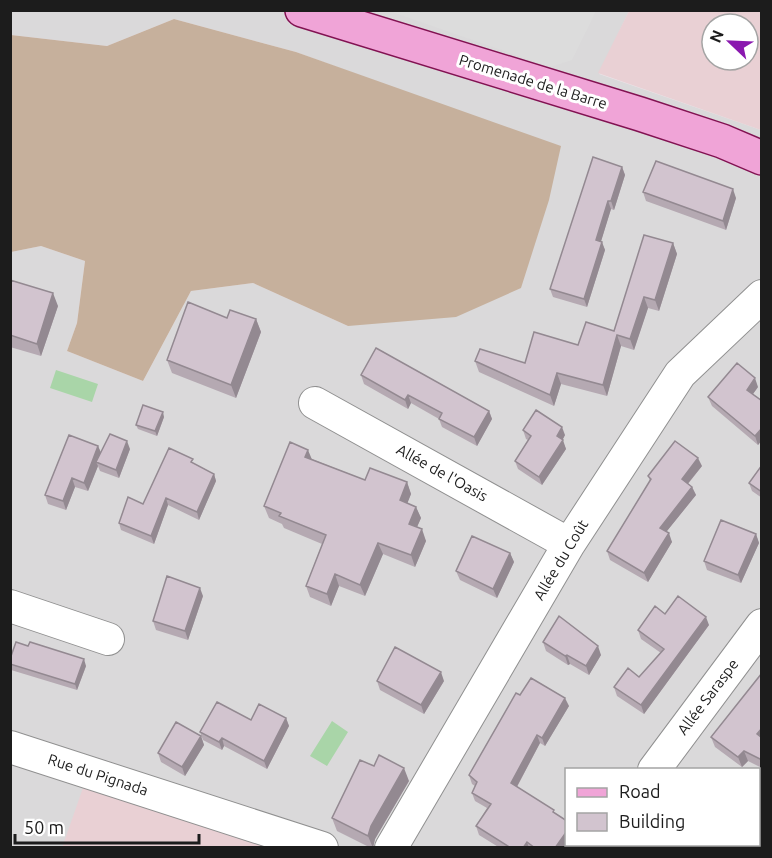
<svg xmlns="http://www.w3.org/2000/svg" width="772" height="858" font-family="Ubuntu,sans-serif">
	<rect width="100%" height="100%" fill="#ece3e8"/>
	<path fill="#dad9da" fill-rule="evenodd" d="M10 11H629L599 74 761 130V847H11V252L41 246 85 261 77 323 67 351 143 381 191 291 253 283 348 326 408 93 296 52 174 19 107 46 11 35ZM566 770H758V844H566Z"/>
	<path fill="#e9d0d4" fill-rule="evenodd" d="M629 11H761V130L598 73ZM712 24H748V60H712Z
		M85 782 289 848H62Z"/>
	<path fill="#c6b09c" d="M174 19 296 52 561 146 549 200 521 288 456 317 348 326 253 283 191 291 143 381 67 351 77 323 85 261 41 246 11 252V35L107 46Z"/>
	<path fill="#b7d28a" d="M761 778V847H709L712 845 758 844V782Z"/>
	<path fill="#dcdcdc" d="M389 11H596L572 60 550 67Z"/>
	<path fill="#a9d5a8" d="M56 370 98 384 92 402 50 388Z
		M332 721 348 732 327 766 310 756Z"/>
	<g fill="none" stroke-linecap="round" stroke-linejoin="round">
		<defs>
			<path id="minor" d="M315 403 569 544
				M10 606 108 639
				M10 747 322 848
				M654 770 762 625
				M391 848 569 544 680 374 762 296"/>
			<path id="major" d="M302 10 640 114 722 141 762 158"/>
		</defs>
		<use href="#minor" stroke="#909090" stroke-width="34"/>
		<use href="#major" stroke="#821252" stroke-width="36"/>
		<use href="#minor" stroke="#fff" stroke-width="32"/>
		<use href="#major" stroke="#f0a4d7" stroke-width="33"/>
	</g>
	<path fill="#b5a9b2" d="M622 167 625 175 614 210 611 209 601 241 605 250 587 307 553 297 550 289Z
		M643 192 736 198 726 230 646 201Z
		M673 243 677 254 659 311 648 308 634 350 621 346 607 396 561 384 554 406 479 372 475 361 525 363 578 345 614 331Z
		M10 280 58 306 41 356 10 347Z
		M256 319 261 332 236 398 172 373 167 360Z
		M361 375 489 411 492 419 477 446 442 427 439 419 411 403 408 409 364 384Z
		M758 387 753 394 762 401V440L758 445 712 406 708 397Z
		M164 417 157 436 138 429 136 425Z
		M523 430 565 435 562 440 566 449 542 485 518 469 515 461 528 440 526 439Z
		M98 446 101 453 130 449 119 478 100 471 98 466 88 491 75 487 66 510 48 504 45 495Z
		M312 459 365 480 407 482 411 494 407 503 416 507 421 518 417 527 426 541 415 567 383 554 365 596 339 586 331 606 310 597 306 586 322 544 284 528 282 524 269 518 264 506Z
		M195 464 214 474 216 481 199 520 168 505 154 544 121 530 119 523Z
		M762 465V498L752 491 749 483Z
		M702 466 688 484 692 487 696 495 666 532 672 542 648 582 610 560 607 551 650 481 648 476Z
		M756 534 759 543 741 583 707 570 704 561Z
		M510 553 514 562 497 598 460 580 456 571Z
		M203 596 188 640 156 630 153 621Z
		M665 614 709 625 644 714 617 696 614 687 639 677 661 653 641 639 638 630Z
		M543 642 601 655 589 675 570 664 568 665 546 651Z
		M28 646 86 666 77 690 11 670 10 659Z
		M762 673V768L748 761 742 767 715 747 711 737Z
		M377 681H444L424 714 380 690Z
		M520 695 569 706 545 746 540 743 517 787 567 821V844L564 848H500L479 835 476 826 487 808 475 801 472 793 475 786 472 784 469 775Z
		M286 718 289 726 267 769 224 746 222 750 203 740 200 732 251 720Z
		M201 736 204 745 185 776 161 762 158 753Z
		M409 781 375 839 373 848H371L337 831 332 818Z"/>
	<path fill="#938991" d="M622 167 625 175 614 210 611 201Z
		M733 189 736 198 726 230 723 221Z
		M608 201 611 209 599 248 596 240Z
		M602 242 605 250 587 307 584 299Z
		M673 243 677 254 659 311 655 300Z
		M53 293 58 306 41 356 37 344Z
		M644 297 648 308 634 350 630 339Z
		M256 319 261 332 236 398 231 385Z
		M617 335 621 346 607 396 603 385Z
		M557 373 561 384 554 406 550 395Z
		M755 378 758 387 750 398 747 390Z
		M408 395 411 403 408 409 405 400Z
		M489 411 492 419 477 446 474 437Z
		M163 412 164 417 157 436 155 431Z
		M562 427 565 435 560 445 557 436Z
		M762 428V440L758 445 755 436Z
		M563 440 566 449 542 485 539 477Z
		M127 441 130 449 119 478 116 470Z
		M98 446 102 455 96 462 98 466 88 491 84 483Z
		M308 450 313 462 305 457Z
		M698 458 702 466 685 487 682 479Z
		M214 474 216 481 199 520 197 512Z
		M72 478 75 487 66 510 63 501Z
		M407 482 411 494 404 512 400 500Z
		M692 487 696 495 663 536 660 528Z
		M166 498 168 505 154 544 151 536Z
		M416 507 421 518 413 536 409 524Z
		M422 529 426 541 415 567 411 555Z
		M669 533 672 542 648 582 644 573Z
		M756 534 759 543 741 583 738 575Z
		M378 543 383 554 365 596 360 585Z
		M510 553 514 562 497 598 493 589Z
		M335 574 339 586 331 606 327 594Z
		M200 588 203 596 188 640 185 631Z
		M706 617 709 625 644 714 641 705Z
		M598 646 601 655 589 675 586 666Z
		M567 655 570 664 568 665 565 656Z
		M84 659 86 666 77 690 75 684Z
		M441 672 444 681 424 714 421 705Z
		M565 698 569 706 545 746 542 738Z
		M286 718 289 726 267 769 264 761Z
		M762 728V743L757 734Z
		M537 735 540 743 514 792 511 783Z
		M201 736 204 745 185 776 182 767Z
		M222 738 224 746 222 750 219 742Z
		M744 751 748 761 742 767 738 757Z
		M404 768 409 781 375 839 373 848 368 836 371 826Z
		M567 831V844L564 848H555Z
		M527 842 529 848H523Z
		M684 844H696L694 848H682Z"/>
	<path fill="#d2c4cf" stroke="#938991" stroke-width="1.5" d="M593 157 622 167 611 201H608L596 240 602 242 584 299 550 289Z
		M656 161 733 189 723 221 643 192Z
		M644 235 673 243 655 300 644 297 630 339 617 335 603 385 557 373 550 395 475 361 480 349 525 363 534 332 578 345 586 322 614 331Z
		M10 280 53 293 37 344 10 335Z
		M188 302 227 318 230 310 256 319 231 385 167 360Z
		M376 348 489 411 474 437 439 419 442 413 408 395 405 400 361 375Z
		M737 363 755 378 747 390 762 401V428L755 436 708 397Z
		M143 405 163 412 155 431 136 425Z
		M536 410 562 427 557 436 563 440 539 477 515 461 531 436 523 430Z
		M110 434 127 441 116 470 96 462Z
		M69 435 98 446 84 483 72 478 63 501 45 495Z
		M675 441 698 458 682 479 692 487 660 528 669 533 644 573 607 551 651 479 648 476Z
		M290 442 308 450 305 457 365 480 370 468 407 482 400 500 416 507 409 524 422 529 411 555 378 543 360 585 335 574 327 594 306 586 326 535 279 516 281 513 264 506Z
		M169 448 193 459 191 462 214 474 197 512 166 498 151 536 119 523 128 497 143 504Z
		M762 465V492L749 483Z
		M721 520 756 534 738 575 704 561Z
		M472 536 510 553 493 589 456 571Z
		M167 576 200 588 185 631 153 621Z
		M678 596 706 617 641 705 614 687 628 668 639 677 664 649 638 630 655 606 665 614Z
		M559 616 598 646 586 666 567 655 565 656 543 642Z
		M16 642 28 646 30 642 84 659 75 684 10 664V659Z
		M395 647 441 672 421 705 377 681Z
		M762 673V728L757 734 762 738V760L744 751 738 757 711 737Z
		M531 678 565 698 542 738 537 735 511 783 554 810 553 812 567 821V831L555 848H535L527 842 523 848H511L476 826 491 804 472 793 477 782 469 775 516 693 520 695Z
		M217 702 251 720 259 704 286 718 264 761 222 738 219 742 200 732Z
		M176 722 201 736 182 767 158 753Z
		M379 755 404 768 371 826 368 836 332 818 360 760 374 766Z
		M632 844H684L682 848H630Z"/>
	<g text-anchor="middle" stroke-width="6" stroke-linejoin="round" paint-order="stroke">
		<g font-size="15" fill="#1c1c1c" stroke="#fff">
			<text transform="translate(533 82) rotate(17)" y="5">Promenade de la Barre</text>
			<text transform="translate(442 473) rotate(29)" y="5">Allée de l'Oasis</text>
			<text transform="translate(561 560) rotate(-59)" y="5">Allée du Coût</text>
			<text transform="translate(708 697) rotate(-53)" y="5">Allée Saraspe</text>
			<text transform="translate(98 775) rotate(18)" y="5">Rue du Pignada</text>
		</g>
	</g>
	<rect width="772" height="858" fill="none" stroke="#1c1c1c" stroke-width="24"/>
	<rect x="565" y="768" width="195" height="78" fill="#ffffff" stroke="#a4a4a4" stroke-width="1.5"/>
	<rect x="577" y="788" width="30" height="9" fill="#f0a4d7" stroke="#a4a4a4" stroke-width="1.5"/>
	<text x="619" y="798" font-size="18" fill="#1c1c1c">Road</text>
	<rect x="577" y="813" width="30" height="18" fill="#d2c4cf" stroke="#a4a4a4" stroke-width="1.5"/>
	<text x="619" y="828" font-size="18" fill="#1c1c1c">Building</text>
	<g transform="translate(730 42) rotate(293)"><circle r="28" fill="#ffffff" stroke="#a4a4a4" stroke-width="1.5"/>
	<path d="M0-4.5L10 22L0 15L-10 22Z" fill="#8a18af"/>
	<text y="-9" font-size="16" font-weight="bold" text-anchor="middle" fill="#1c1c1c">N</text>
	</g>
	<path d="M15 834v9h184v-9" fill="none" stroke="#1c1c1c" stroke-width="3"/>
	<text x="24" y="834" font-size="18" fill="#1c1c1c" stroke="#ffffff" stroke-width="4.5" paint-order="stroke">50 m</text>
</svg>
